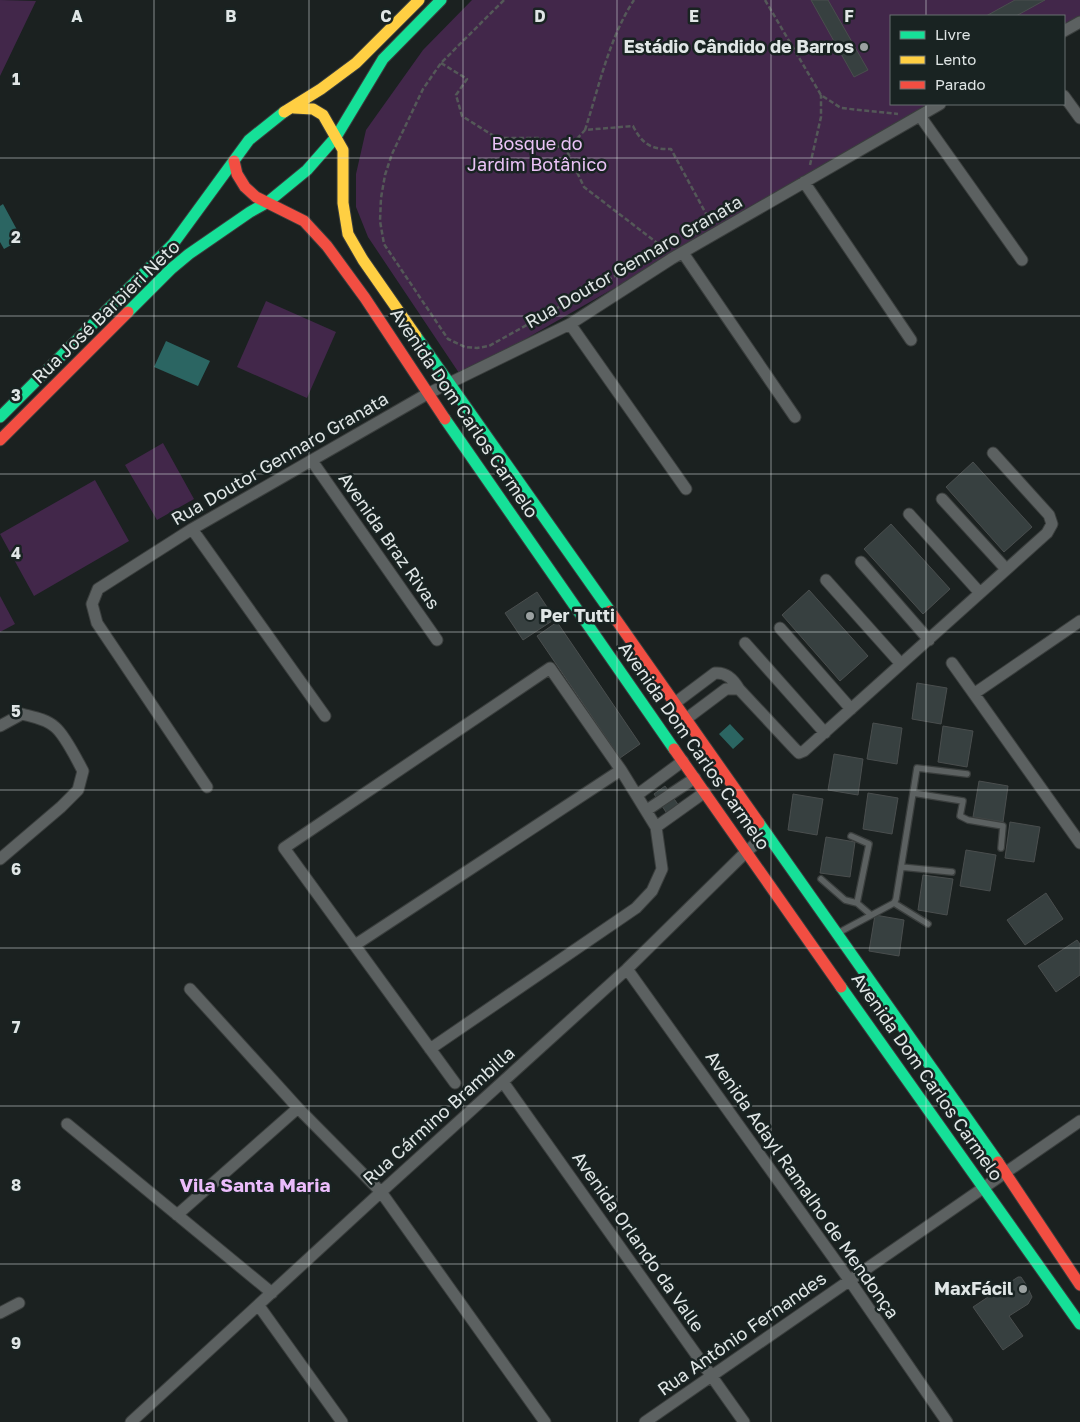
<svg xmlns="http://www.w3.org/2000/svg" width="1080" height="1422" font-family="'Golos Text',sans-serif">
	<rect width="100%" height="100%" fill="#1b2120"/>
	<path fill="#42274a" d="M0 0 36 1 0 76Z
		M472 0H1080V21L1064 30V16H891V104H935L461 376 368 237 356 207V174L366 130 423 50Z
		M266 301 336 332 307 398 237 367Z
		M163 443 194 499 157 520 125 465Z
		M95 480 129 541 34 596 0 534Z
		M0 596 15 624 0 632Z"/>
	<path fill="#2b6562" d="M3 204 22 239 4 249 0 242V206Z
		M166 341 210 361 198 386 154 367Z
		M730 724 744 739 733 749 719 734Z"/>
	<path fill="#374040" stroke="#4a4e4e" d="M811 0H828L868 70 854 77Z
		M1015 0H1045L1016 16H986Z
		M973 462 1032 527 1004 552 946 487Z
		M891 524 950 589 923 614 864 549Z
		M809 590 868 656 840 681 782 615Z
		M537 592 555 619 523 640 505 613Z
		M557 622 640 744 620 758 537 636Z
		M917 683 947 688 941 724 912 719Z
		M873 723 902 728 897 764 867 759Z
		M943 726 973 731 967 767 938 762Z
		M834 754 863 759 858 795 828 790Z
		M979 781 1008 786 1003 822 973 817Z
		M665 786 684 813 672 821 654 794Z
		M868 793 898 798 892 834 863 829Z
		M793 794 823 799 817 835 788 830Z
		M1010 822 1040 827 1034 862 1005 858Z
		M826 837 855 842 850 877 820 873Z
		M966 850 996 855 990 891 960 886Z
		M923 875 953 879 947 915 918 910Z
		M1046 893 1063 919 1025 945 1007 920Z
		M875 915 904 920 899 956 869 951Z
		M1077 940 1080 944V975L1056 992 1038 966Z
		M1018 1277H1021L1027 1286 1032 1297 1028 1304 1009 1316 1023 1336 1003 1350 973 1307Z"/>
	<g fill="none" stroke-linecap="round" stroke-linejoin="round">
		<defs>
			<path id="lane" d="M913 793 963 801 960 816 968 820 1003 826 1001 848
				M851 836 869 844 857 903
				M901 867 952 872
				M821 879 845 900 857 903 871 915
				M894 903 928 924
				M838 933 894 903 896 899 917 768 967 774"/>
			<path id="street" d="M1064 31 1080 22
				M1064 96 1080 118
				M920 116 1022 260
				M804 182 911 340
				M683 253 795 417
				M570 324 686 489
				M312 461 437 640
				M942 499 1006 569
				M909 514 980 593
				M192 529 325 716
				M861 562 929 640
				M826 580 901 664
				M780 628 851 709
				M745 643 825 733
				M952 663 1080 843
				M975 693 1080 621
				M675 703 715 673C726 672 734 680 739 689L795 749 799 753 804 751 1047 533 1052 524 1049 515 993 453
				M686 719 726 689H739
				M0 726 22 714C33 717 46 719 55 727 65 735 77 760 83 771L78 790 61 807 0 859
				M207 787 97 623 92 604 98 589 192 529 427 394 570 324 671 259 940 104
				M637 795 683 761
				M647 810 695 778
				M656 827 705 792
				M355 945 621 770
				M627 969 850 1281 947 1422
				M190 989 298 1108 381 1192 545 1422
				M430 1049 636 908 652 891 662 869 656 827 621 770 550 668 284 848 455 1083
				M503 1082 744 1422
				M67 1124 272 1293
				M177 1215 298 1108
				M259 1306 342 1422
				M0 1313 19 1303
				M131 1422 381 1192 627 969 746 852 767 834
				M645 1422 1080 1121"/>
			<path id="fast" d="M128 312 171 269 189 254 250 212 268 202 307 170 336 137 383 59 441 0
				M416 336 610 611
				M0 417 173 244 249 140 284 112
				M445 419 674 749
				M759 823 998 1162
				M841 987 1080 1324"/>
			<path id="slow" d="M294 108 313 109 323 115 343 150V203L348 234 363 260 416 336
				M284 112 321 89 356 63 419 0"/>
			<path id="jam" d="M234 161 237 174 245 187 256 197 304 221 327 246 365 298 445 419
				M0 440 128 312
				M610 611 759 823
				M674 749 841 987
				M998 1162 1080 1285"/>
		</defs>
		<use href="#lane" stroke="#3a3e3d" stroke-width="8"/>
		<use href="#street" stroke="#3a3e3d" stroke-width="13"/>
		<use href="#fast" stroke="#3a3e3d" stroke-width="13"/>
		<use href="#slow" stroke="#3a3e3d" stroke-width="13"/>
		<use href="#jam" stroke="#3a3e3d" stroke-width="13"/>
		<path stroke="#545858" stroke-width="2.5" stroke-dasharray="5 2.5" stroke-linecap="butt" d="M504 0 441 63 423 89 392 154 385 175 381 198 380 221 384 244 448 339 465 347 477 348 489 346 649 257
			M765 0 821 95 841 108 898 114
			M441 63 467 79 456 95 462 116 497 138H541L567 151 584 187 665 249
			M585 130C599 87 609 38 634 0
			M567 150 585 130 633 126C642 144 652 150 671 149L711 223
			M810 165 821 117V95"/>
		<use href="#lane" stroke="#5c6161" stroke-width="5.5"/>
		<use href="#street" stroke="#5c6161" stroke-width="11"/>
		<use href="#fast" stroke="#16e098" stroke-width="11"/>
		<use href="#slow" stroke="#ffcf43" stroke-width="11"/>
		<use href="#jam" stroke="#f24e42" stroke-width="11"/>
	</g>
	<path fill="none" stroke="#e0e6e6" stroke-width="1" stroke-opacity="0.55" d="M154 0V1422M309 0V1422M463 0V1422M617 0V1422M771 0V1422M926 0V16M926 104V1422M0 158H1080M0 316H1080M0 474H1080M0 632H1080M0 790H1080M0 948H1080M0 1106H1080M0 1264H1080"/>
	<g fill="#9ba1a1" stroke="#192322" stroke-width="2">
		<circle cx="864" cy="47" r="5"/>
		<circle cx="530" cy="616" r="5"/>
		<circle cx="1023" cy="1289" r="5"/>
	</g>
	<g text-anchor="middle" stroke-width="5" stroke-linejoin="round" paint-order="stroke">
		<g font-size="18" font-weight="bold" fill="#e0e6e6" stroke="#192322" text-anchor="end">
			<text x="854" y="53">Estádio Cândido de Barros</text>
			<text x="540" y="622" text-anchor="start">Per Tutti</text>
			<text x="1013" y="1295">MaxFácil</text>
		</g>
		<g font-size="18" fill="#eac2f6" stroke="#192322">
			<text x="537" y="150">Bosque do<tspan x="537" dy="21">Jardim Botânico</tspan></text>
		</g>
		<g font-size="18" fill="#e0e6e6" stroke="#192322">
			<text transform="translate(634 262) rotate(-30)" y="6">Rua Doutor Gennaro Granata</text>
			<text transform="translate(106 312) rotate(-44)" y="6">Rua José Barbieri Neto</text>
			<text transform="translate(464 413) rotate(56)" y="6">Avenida Dom Carlos Carmelo</text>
			<text transform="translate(280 459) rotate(-30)" y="6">Rua Doutor Gennaro Granata</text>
			<text transform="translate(389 541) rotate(55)" y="6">Avenida Braz Rivas</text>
			<text transform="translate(694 746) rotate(55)" y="6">Avenida Dom Carlos Carmelo</text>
			<text transform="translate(927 1077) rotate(55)" y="6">Avenida Dom Carlos Carmelo</text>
			<text transform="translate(439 1116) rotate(-42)" y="6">Rua Cármino Brambilla</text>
			<text transform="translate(802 1185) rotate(55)" y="6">Avenida Adayl Ramalho de Mendonça</text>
			<text transform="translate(638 1242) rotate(55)" y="6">Avenida Orlando da Valle</text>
			<text transform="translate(742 1334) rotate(-35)" y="6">Rua Antônio Fernandes</text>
		</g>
		<g font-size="19" font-weight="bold" fill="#ebbcfb" stroke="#192322">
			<text x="255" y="1192">Vila Santa Maria</text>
		</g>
	</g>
	<g font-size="16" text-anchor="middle" font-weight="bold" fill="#e0e6e6" stroke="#192322" stroke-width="5" stroke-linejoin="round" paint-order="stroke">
		<text x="77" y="22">A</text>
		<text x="231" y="22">B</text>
		<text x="386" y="22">C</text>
		<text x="540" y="22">D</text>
		<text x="694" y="22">E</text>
		<text x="849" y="22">F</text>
		<text x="16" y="85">1</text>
		<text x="16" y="243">2</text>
		<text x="16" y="401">3</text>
		<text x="16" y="559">4</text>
		<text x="16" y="717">5</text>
		<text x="16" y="875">6</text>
		<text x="16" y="1033">7</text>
		<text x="16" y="1191">8</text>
		<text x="16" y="1349">9</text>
	</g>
	<rect x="890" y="15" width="175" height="90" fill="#192322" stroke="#697170"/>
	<rect x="900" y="31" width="25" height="8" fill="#16e098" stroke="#697170"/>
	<text x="935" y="40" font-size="15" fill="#e0e6e6">Livre</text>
	<rect x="900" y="56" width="25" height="8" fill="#ffcf43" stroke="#697170"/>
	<text x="935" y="65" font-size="15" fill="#e0e6e6">Lento</text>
	<rect x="900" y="81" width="25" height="8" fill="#f24e42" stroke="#697170"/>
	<text x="935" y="90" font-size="15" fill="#e0e6e6">Parado</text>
</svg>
